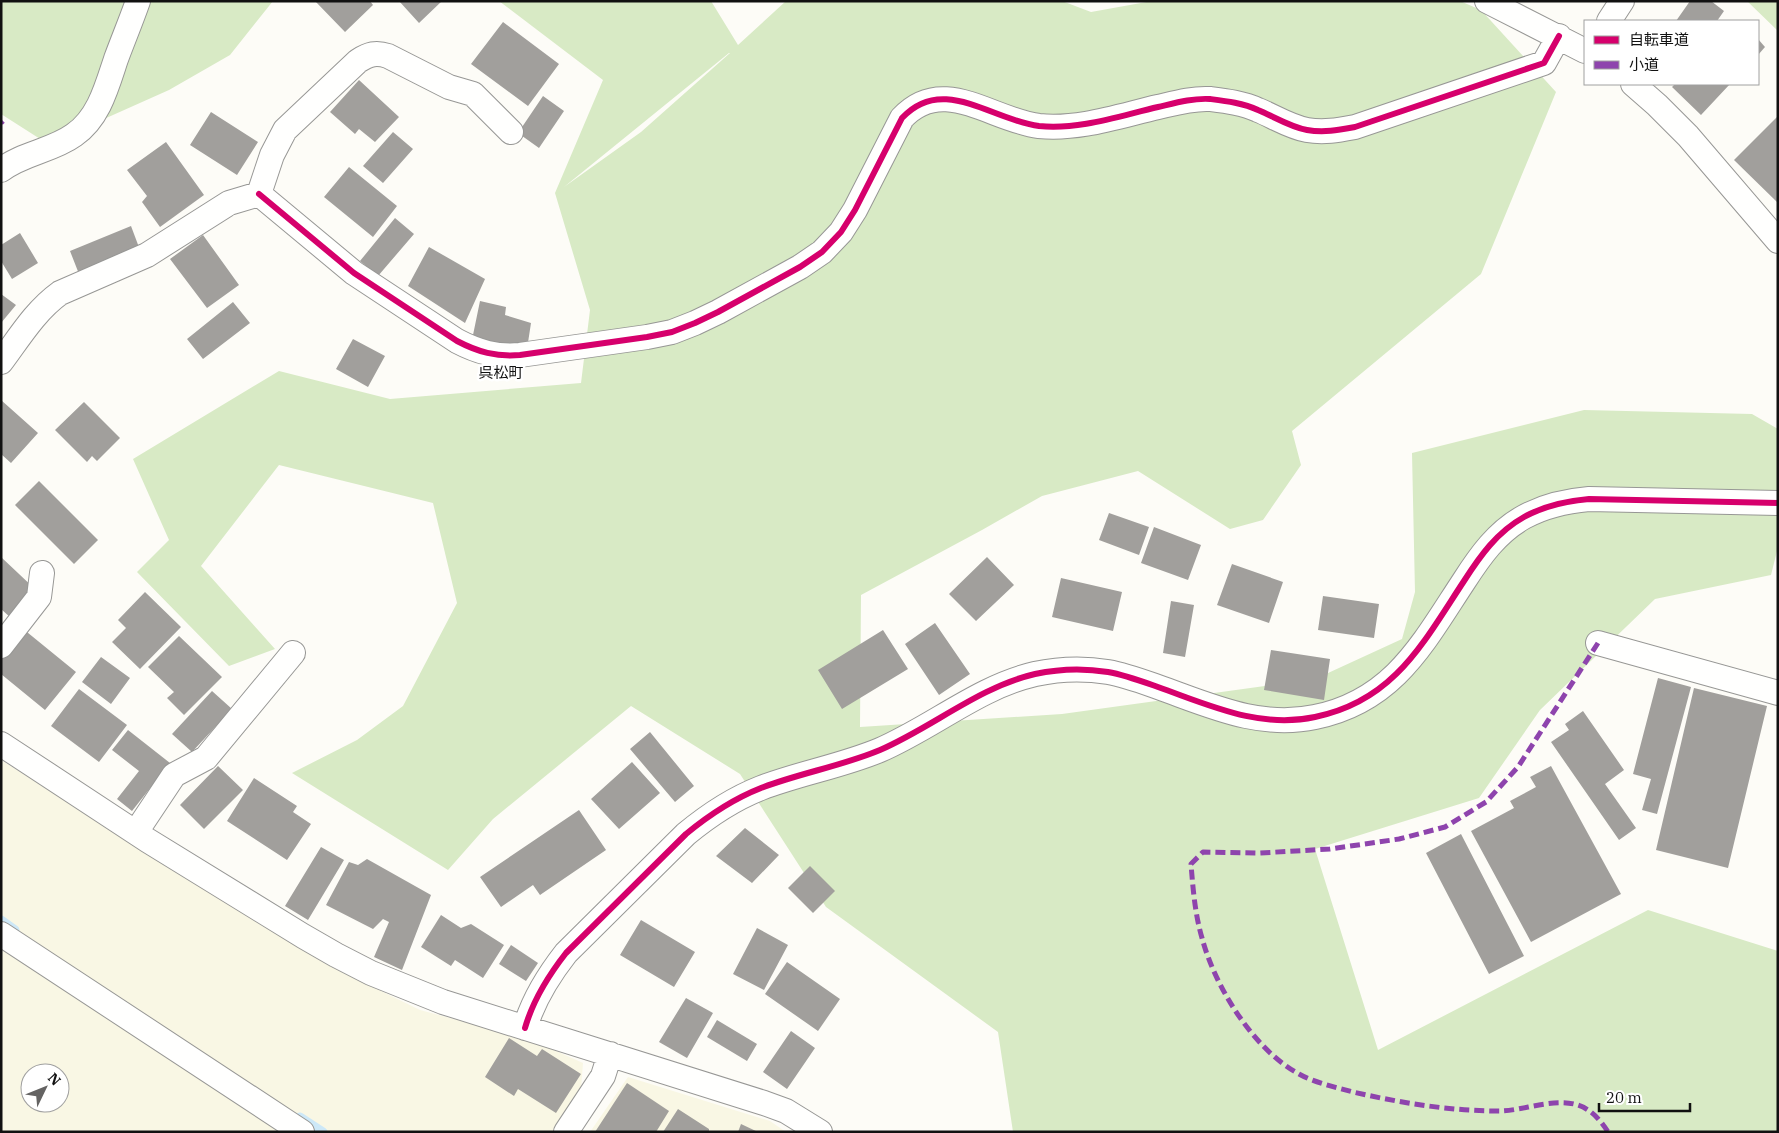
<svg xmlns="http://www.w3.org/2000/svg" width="1779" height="1133" font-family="'IBM Plex Serif','Noto Sans JP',serif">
	<rect width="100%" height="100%" fill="#fdfcf7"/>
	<path fill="#f9f7e4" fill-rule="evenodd" d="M1 760 340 971 420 1010 529 1039 583 1063 581 1089 553 1132H1ZM30 1073H60V1103H30Z
		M628 1077 770 1121 786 1132H590Z"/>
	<path fill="#d8eac5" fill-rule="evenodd" d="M1 1H273L230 55 169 90 48 144 1 114Z
		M499 1H711L738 45 786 1H1062L1091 12 1152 1H1460L1481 10 1556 92 1481 274 1292 431 1301 465 1263 520 1230 529 1138 471 1042 496 982 530 861 595 860 727 1062 714 1315 679 1402 639 1415 592 1412 453 1584 410 1752 414 1778 429V547L1771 575 1655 599 1540 710 1479 798 1315 849 1378 1050 1648 910 1778 951V1132H1013L998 1032 826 907 740 774 631 706 493 819 448 870 292 773 357 740 403 706 457 603 433 503 279 465 201 566 275 649 229 666 137 572 169 540 133 459 279 371 390 399 581 383 590 310 555 193 603 80ZM730 53 641 132 564 187 729 53Z
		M1747 1H1778V31Z"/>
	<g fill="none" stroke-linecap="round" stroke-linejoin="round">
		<path stroke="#cde8f7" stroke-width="9" d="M1 920 15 930
			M300 1117 323 1132"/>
	</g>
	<path fill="#a19f9c" d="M315 1H370L373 5 345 32Z
		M399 1H442L419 23Z
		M1690 1H1711L1724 11 1717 21H1676Z
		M503 22 559 64 528 106 471 64Z
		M1758 39 1765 47 1758 55Z
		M359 80 399 117 375 142 359 129 355 134 330 112Z
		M1675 84H1730L1701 115 1672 87Z
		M543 96 564 111 539 148 518 133Z
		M211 112 258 142 237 175 190 145Z
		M1778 116V203L1734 160Z
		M393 132 413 149 383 183 363 166Z
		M166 142 204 195 160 227 142 202 147 196 127 170Z
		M349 167 397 206 373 237 324 197Z
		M395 218 414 234 378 276 360 261Z
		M131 226 140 250 79 274 70 251Z
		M20 233 38 263 12 279 1 261V245Z
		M203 235 239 285 207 308 170 259Z
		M429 247 485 279 465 323 408 286Z
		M1 294 16 305 1 323Z
		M480 301 506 307 505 315 531 323 527 349 496 345 473 335Z
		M233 302 250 323 203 359 187 339Z
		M353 339 385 356 368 387 336 369Z
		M1 400 38 433 11 463 1 454Z
		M84 402 120 438 97 461 92 456 87 462 55 430Z
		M39 481 98 540 74 564 15 505Z
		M1109 513 1149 527 1139 555 1099 540Z
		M1154 527 1201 545 1188 580 1141 563Z
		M1 557 36 590 11 618 1 609Z
		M987 557 1014 585 976 621 949 594Z
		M1232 564 1283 582 1269 623 1217 605Z
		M1061 578 1122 592 1113 631 1052 617Z
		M145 592 181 627 140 669 112 642 126 628 118 620Z
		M1323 596 1379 604 1374 638 1318 630Z
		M1171 601 1194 605 1185 657 1163 653Z
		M935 623 970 674 939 695 905 644Z
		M22 628 76 672 45 710 1 674V659Z
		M883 630 908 669 842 709 818 670Z
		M179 636 222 677 184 715 167 698 174 692 148 667Z
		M1271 650 1330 659 1324 700 1264 690Z
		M101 657 130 678 111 704 82 682Z
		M1658 678 1691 687 1657 814 1642 810 1651 779 1633 774Z
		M1694 688 1767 706 1728 868 1656 850Z
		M79 689 127 725 99 762 51 726Z
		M212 691 232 709 192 752 172 734Z
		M1583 711 1624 770 1605 784 1636 828 1619 840 1551 742 1569 730 1565 724Z
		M128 730 170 763 132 811 117 799 139 771 112 750Z
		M650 732 694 786 675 802 630 749Z
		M632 762 660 793 619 829 591 799Z
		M218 766 243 790 204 829 180 805Z
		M1551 766 1621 894 1531 942 1471 831 1514 808 1510 801 1536 787 1530 777Z
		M254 778 297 806 293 812 311 824 287 860 227 821Z
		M579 810 606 850 540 895 533 885 501 907 480 877Z
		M745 828 779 855 752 883 716 856Z
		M1461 834 1524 956 1489 974 1426 853Z
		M321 847 344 860 308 920 285 906Z
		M367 859 431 895 402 970 374 957 389 922 383 919 373 929 326 905 349 862 358 865Z
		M810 866 835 891 813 913 788 888Z
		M441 915 461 928 471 924 504 945 483 978 455 960 451 966 421 947Z
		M641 920 695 952 674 987 620 955Z
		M757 928 788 945 764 990 733 974Z
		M511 945 538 963 526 981 499 964Z
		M787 962 840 999 818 1031 765 994Z
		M686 998 713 1013 687 1058 659 1042Z
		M717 1020 757 1044 747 1061 707 1037Z
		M791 1031 815 1048 787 1089 763 1072Z
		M509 1038 537 1056 542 1049 581 1074 556 1113 518 1089 514 1096 485 1077Z
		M627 1083 669 1111 656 1132H595Z
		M678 1109 709 1129V1132H663Z
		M741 1124 758 1132H738Z"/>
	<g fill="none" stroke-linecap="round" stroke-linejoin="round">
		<defs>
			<path id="minor" d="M1487 1 1585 51
				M1609 21 1622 1
				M1633 84 1657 105 1688 136 1778 241
				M1 170C23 153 52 151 74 135 99 118 107 86 116 59 123 40 131 21 138 1
				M259 194 354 273 457 341C478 352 496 357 520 355L647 337 672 332 695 323 718 312 800 267 822 252 841 232 855 210 902 118C943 74 991 120 1039 126 1079 130 1119 116 1158 107 1175 103 1192 98 1210 99 1226 101 1243 103 1258 110 1273 116 1290 127 1307 130 1324 133 1339 130 1355 127L1544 63 1559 36
				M259 194 272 155 285 130 358 61C369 54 376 52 388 56L449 87 473 94 511 132
				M1 362C19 338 35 311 60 293L147 255 229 203 259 194
				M1598 643 1778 693
				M1 646 39 597 42 573
				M1 744 147 840 303 936 336 955 371 973 443 1002 764 1103 786 1111 820 1132
				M136 832 174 775 206 758 293 653
				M1 934 302 1132
				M525 1028C533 1000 548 976 566 953L686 834C709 815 733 799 761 788 800 773 842 766 880 750 933 727 979 687 1035 674 1058 669 1084 668 1108 672 1125 675 1141 681 1158 687 1209 705 1259 729 1315 717 1394 701 1423 643 1464 581 1480 556 1497 532 1524 517 1544 506 1566 501 1589 499L1778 503
				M566 1132 603 1076 610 1054"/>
		</defs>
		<use href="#minor" stroke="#979795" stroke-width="26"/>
		<use href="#minor" stroke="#fffffe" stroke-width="24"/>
		<path stroke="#8e44ad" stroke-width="5" stroke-dasharray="10 5" stroke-linecap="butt" d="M1 123 3 121
			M1598 643 1518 767 1486 802 1445 827 1399 839 1330 849 1260 853 1203 852 1191 864C1193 889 1195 914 1202 938 1215 987 1254 1050 1299 1074 1315 1083 1335 1087 1353 1092 1401 1103 1450 1111 1499 1111 1526 1111 1563 1093 1588 1110 1596 1115 1603 1124 1608 1132"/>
		<defs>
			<path id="cycleway" d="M259 194 354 273 457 341C478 352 496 357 520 355L647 337 672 332 695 323 718 312 800 267 822 252 841 232 855 210 902 118C943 74 991 120 1039 126 1079 130 1119 116 1158 107 1175 103 1192 98 1210 99 1226 101 1243 103 1258 110 1273 116 1290 127 1307 130 1324 133 1339 130 1355 127L1544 63 1559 36
				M525 1028C533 1000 548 976 566 953L686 834C709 815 733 799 761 788 800 773 842 766 880 750 933 727 979 687 1035 674 1058 669 1084 668 1108 672 1125 675 1141 681 1158 687 1209 705 1259 729 1315 717 1394 701 1423 643 1464 581 1480 556 1497 532 1524 517 1544 506 1566 501 1589 499L1778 503"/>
		</defs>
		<use href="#cycleway" stroke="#fff" stroke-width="9"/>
		<use href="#cycleway" stroke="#d6006c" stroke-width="6"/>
	</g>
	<g text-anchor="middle" stroke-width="5" stroke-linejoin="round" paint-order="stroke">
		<g font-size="15" fill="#111" stroke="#fff">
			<text x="501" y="378">呉松町</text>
		</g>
	</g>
	<rect width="1779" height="1133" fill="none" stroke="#111111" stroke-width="5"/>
	<rect x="1584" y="20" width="175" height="65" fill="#ffffff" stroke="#a0a0a0"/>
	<rect x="1594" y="36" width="25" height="8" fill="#d6006c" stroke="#a0a0a0"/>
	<text x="1629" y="45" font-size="15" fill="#111111">自転車道</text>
	<rect x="1594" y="61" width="25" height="8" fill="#8e44ad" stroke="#a0a0a0"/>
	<text x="1629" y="70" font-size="15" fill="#111111">小道</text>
	<g transform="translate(45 1088) rotate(47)"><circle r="24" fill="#ffffff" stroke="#a0a0a0"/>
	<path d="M0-4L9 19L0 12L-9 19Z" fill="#646362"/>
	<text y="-8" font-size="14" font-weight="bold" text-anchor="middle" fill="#111111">N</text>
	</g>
	<path d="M1599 1103v8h91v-8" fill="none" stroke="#111111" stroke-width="2.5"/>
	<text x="1606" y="1103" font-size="15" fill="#111111" stroke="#ffffff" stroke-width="4" paint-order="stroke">20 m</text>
</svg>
